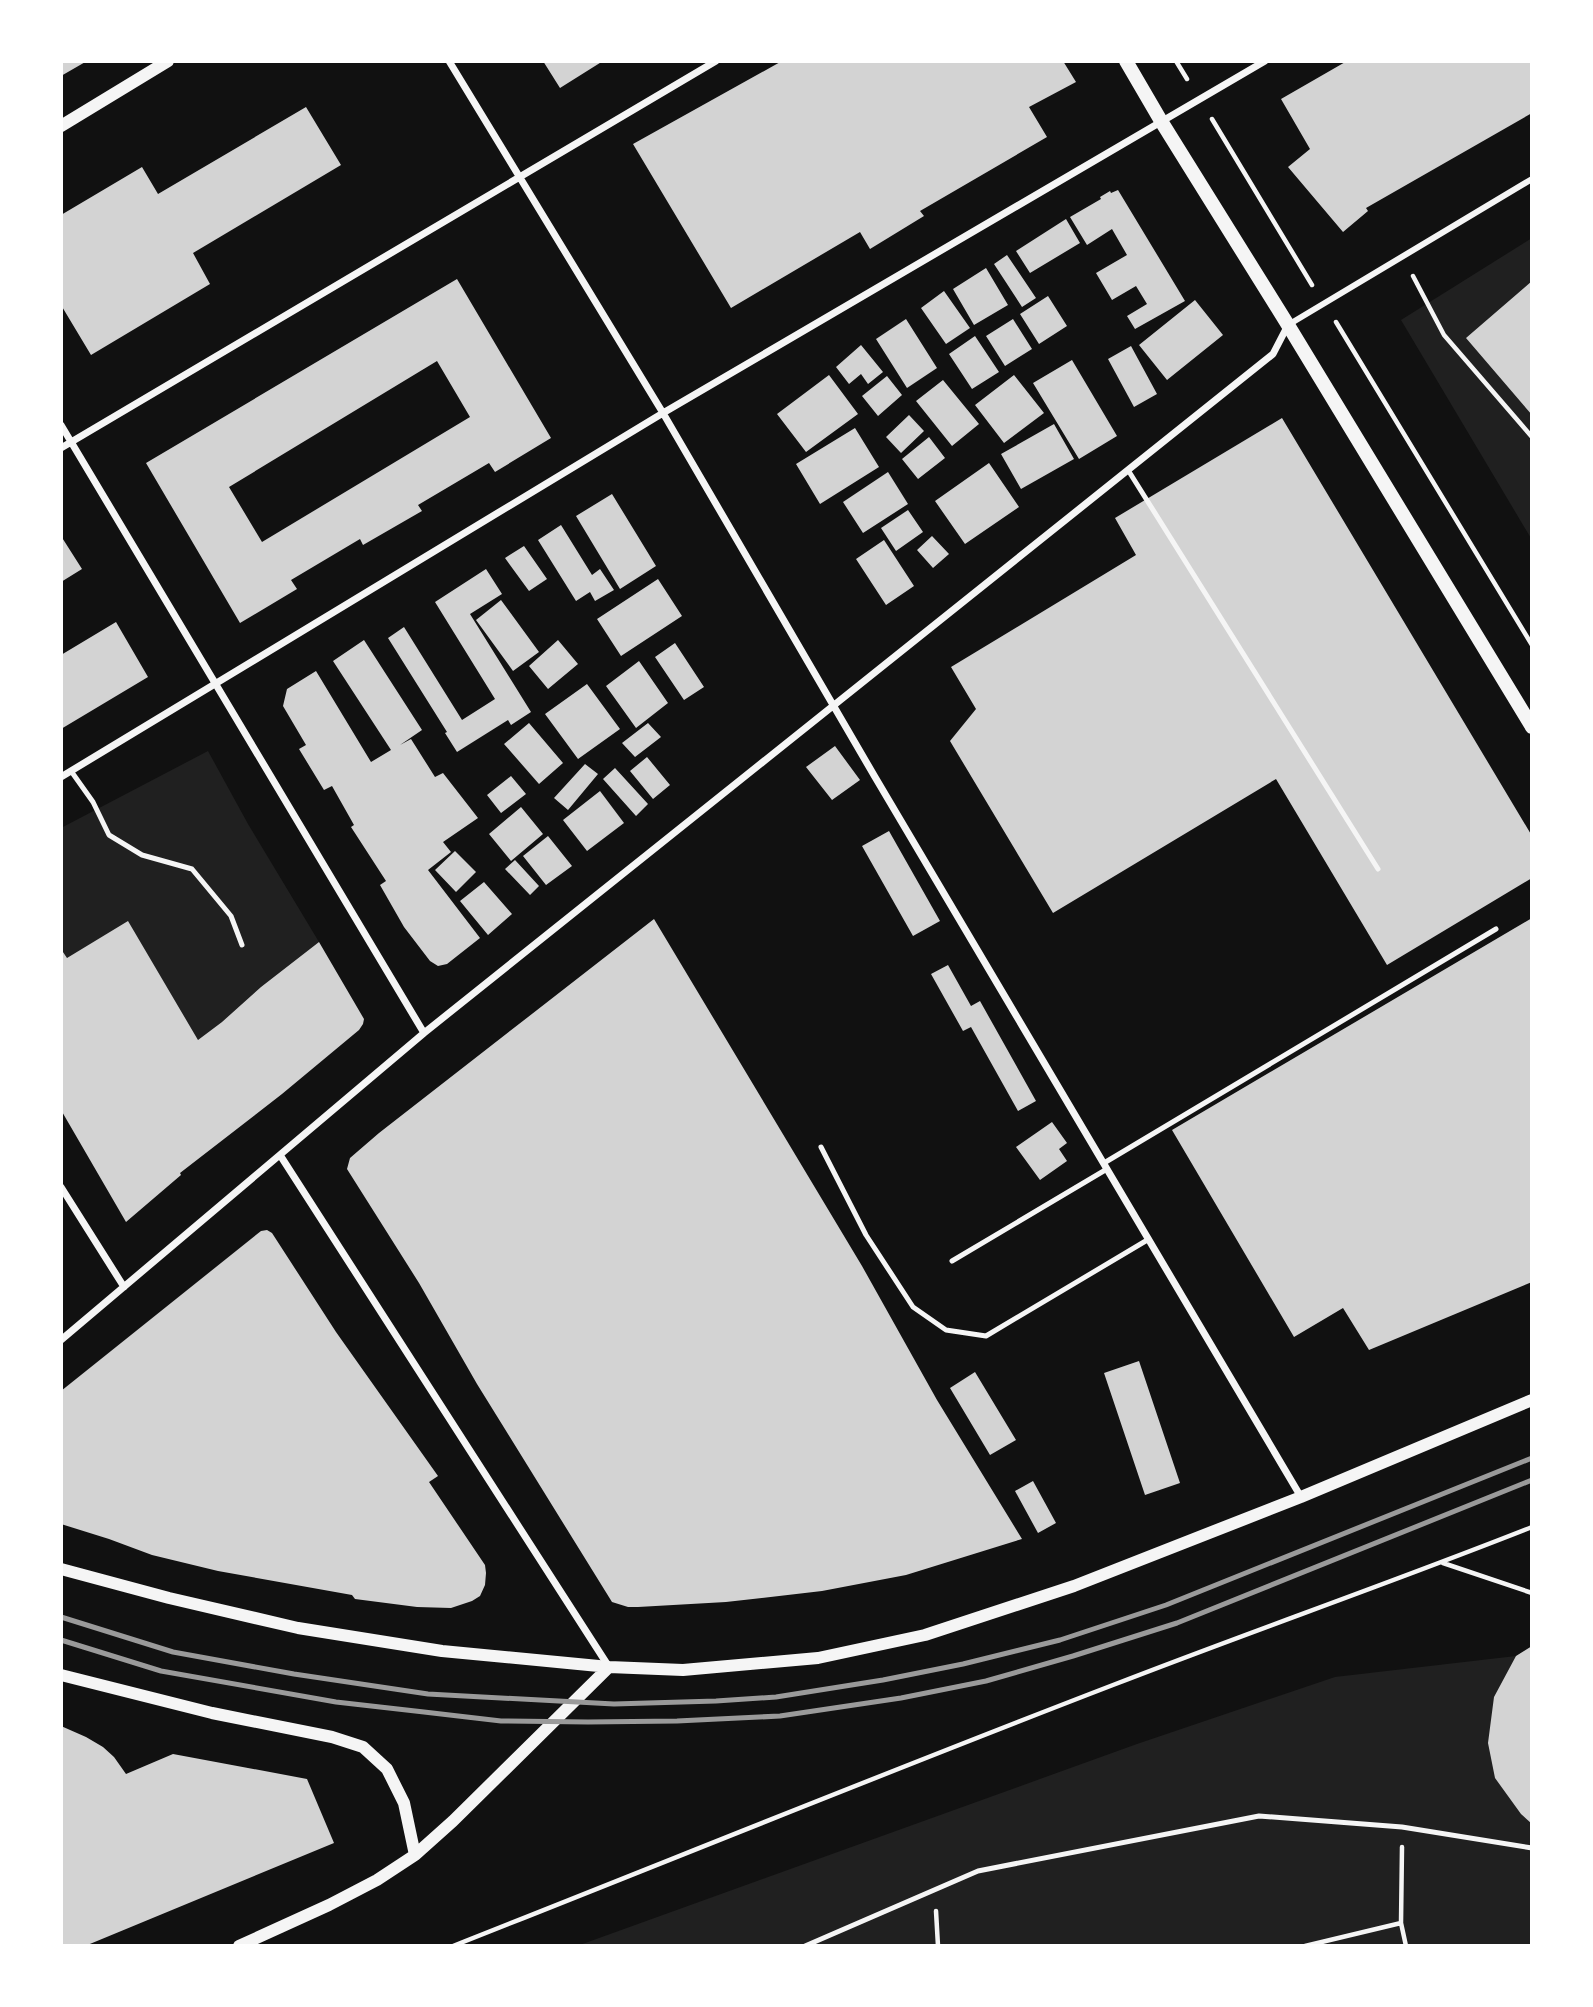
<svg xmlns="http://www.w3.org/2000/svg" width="1593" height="2007" font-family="'Open Sans',sans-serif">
	<rect width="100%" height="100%" fill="#111"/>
	<path fill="#202020" d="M1532 238V540L1401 320Z
		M208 751 248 824 319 942 261 987 222 1022 198 1040 128 922 67 958 61 949V828Z
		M1532 1646V1946H577L1137 1744 1335 1677 1516 1656Z"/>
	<path fill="#d3d3d3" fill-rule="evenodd" d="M61 61H87L61 76Z
		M543 61H603L560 88Z
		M782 61H1063L1076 82 1029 107 1047 137 920 211 924 216 870 249 860 232 731 308 633 144Z
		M1347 61H1532V113L1366 208 1368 211 1343 232 1288 167 1310 149 1281 99Z
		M306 107 341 165 193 253 210 284 91 355 61 305V215L142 167 158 194Z
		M1118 190 1185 301 1135 329 1127 316 1147 304 1136 286 1112 300 1096 273 1127 255 1112 229 1087 245 1070 217 1101 199 1100 197 1110 191 1111 193Z
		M1066 219 1080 243 1030 273 1016 251Z
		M1007 255 1036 298 1022 307 994 264Z
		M986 268 1008 305 974 325 953 289Z
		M457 279 551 438 495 472 489 463 418 505 422 511 363 545 360 539 291 580 297 589 240 623 146 463ZM437 361 470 417 262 542 229 487Z
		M1532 281V415L1466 338Z
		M944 291 970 328 946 344 921 308Z
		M1048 296 1067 326 1039 344 1020 314Z
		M1195 300 1223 335 1167 380 1139 345Z
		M906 319 937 368 907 388 876 339Z
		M1013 319 1032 349 1005 366 986 336Z
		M975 336 999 372 972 389 949 354Z
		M861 345 883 372 868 384 861 374 849 384 836 367Z
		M1131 346 1157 394 1134 407 1108 359Z
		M1072 360 1117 436 1079 459 1033 383Z
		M829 375 858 414 806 452 777 414Z
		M1014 375 1044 413 1004 443 975 405Z
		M887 376 902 395 878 416 862 396Z
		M943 380 979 424 952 446 916 401Z
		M909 415 924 431 901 453 886 437Z
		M1282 418 1532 836V878L1387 965 1276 779 1053 913 950 741 976 709 951 667 1136 555 1115 518Z
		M1054 424 1074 459 1021 489 1001 454Z
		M855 428 879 467 820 504 796 464Z
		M929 437 945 458 918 479 902 459Z
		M989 463 1019 507 965 544 935 501Z
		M888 472 908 504 863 533 843 502Z
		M612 494 656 566 620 589 576 516Z
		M908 510 923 532 896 551 881 528Z
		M561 525 592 575 600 569 614 590 595 601 590 592 576 601 538 540Z
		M61 536 82 569 61 582Z
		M932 536 949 554 933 568 917 550Z
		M884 540 914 586 886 605 856 559Z
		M524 546 547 579 529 591 505 558Z
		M486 569 502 594 470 614 531 712 511 725 508 720 457 752 445 733 447 732 388 638 404 627 462 720 495 699 435 602Z
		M658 579 682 616 621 656 597 619Z
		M501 600 539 652 513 671 476 620Z
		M116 622 148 677 61 729V655Z
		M364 640 422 730 400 745 411 739 435 777 443 773 478 818 443 842 451 852 428 870 480 938 447 964 438 966 430 961 404 927 380 885 386 881 351 827 354 825 332 786 324 790 299 749 306 745 283 706 287 689 316 671 371 762 391 750 333 661Z
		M558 640 578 664 548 689 529 666Z
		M675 643 704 687 684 700 655 657Z
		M639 661 668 703 636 728 606 686Z
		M587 684 620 729 578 759 545 714Z
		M529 723 563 763 539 784 504 744Z
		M648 723 661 737 635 757 622 743Z
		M835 746 860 780 832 800 806 767Z
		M647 757 670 785 653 799 630 771Z
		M585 764 598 774 568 810 554 798Z
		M615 768 648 804 636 816 603 779Z
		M511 776 526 794 501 813 487 795Z
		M600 791 624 823 587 851 563 820Z
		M521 807 543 834 511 861 489 834Z
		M889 831 940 921 913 936 862 846Z
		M548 836 572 866 546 885 523 856Z
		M455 851 476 872 456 892 435 870Z
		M515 860 539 886 530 895 505 869Z
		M484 882 512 914 488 935 460 901Z
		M1532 918V1282L1369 1350 1343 1308 1294 1337 1172 1130Z
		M654 919 862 1266 937 1400 1022 1539 906 1575 822 1591 726 1602 638 1607H628L612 1602 477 1384 419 1283 347 1169 350 1158 379 1133Z
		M128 921 198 1040 222 1022 261 987 319 942 364 1019 363 1024 359 1030 282 1094 180 1173 181 1175 126 1222 61 1110V949L67 958Z
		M948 965 971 1006 980 1001 1036 1101 1018 1111 971 1027 963 1031 931 974Z
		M1052 1122 1067 1143 1059 1149 1067 1161 1040 1180 1016 1147Z
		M267 1230 272 1233 336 1332 438 1476 429 1482 485 1565 486 1573 485 1585 480 1596 472 1601 451 1608 417 1607 355 1599 352 1595 218 1571 152 1555 109 1539 61 1524V1391L261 1231Z
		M1139 1361 1180 1483 1145 1495 1104 1373Z
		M975 1372 1016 1440 990 1455 950 1388Z
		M1033 1481 1056 1523 1038 1533 1015 1491Z
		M1532 1646V1824L1521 1814 1495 1778 1488 1743 1494 1697 1516 1656Z
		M61 1726 86 1737 103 1747 114 1757 126 1774 173 1754 307 1779 334 1843 85 1946H61Z"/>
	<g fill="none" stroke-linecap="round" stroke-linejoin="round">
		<path stroke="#f5f5f5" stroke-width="4.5" d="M1176 61 1187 79
			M1212 119 1312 285
			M1413 276 1444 335 1532 437
			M1336 322 1532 645
			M1443 1563 1532 1593
			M936 1911 938 1946
			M1401 1923 1406 1946
			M453 1946C673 1859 892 1770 1113 1685 1252 1631 1393 1582 1532 1527
			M1305 1946 1401 1923 1402 1847"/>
		<path stroke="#f5f5f5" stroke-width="5" d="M1128 470 1378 869
			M71 771 93 802 109 835 142 855 192 869 231 916 242 945
			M821 1147 866 1235 913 1307 946 1330 986 1336 1149 1239
			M1104 1163 1496 929
			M952 1261 1107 1169
			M805 1946 978 1871 1259 1816 1402 1827 1532 1848"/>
		<path stroke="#f5f5f5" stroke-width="6" d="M1288 325 1532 179"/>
		<path stroke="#f5f5f5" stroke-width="7" d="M449 61 663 413 875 777 1301 1497
			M61 425 424 1033
			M61 448 716 61
			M61 777 663 413 1265 61
			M280 1155 609 1667
			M61 1187 124 1287
			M61 1340 424 1033 1273 354 1288 325"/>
		<path stroke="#f5f5f5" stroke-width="12" d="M61 126 168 61
			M61 1569 169 1598 298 1628 442 1651 609 1667 683 1670 818 1658 925 1635 1074 1586 1301 1497 1532 1400
			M61 1675 212 1713 332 1737 363 1747 387 1769 404 1803 415 1855
			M239 1946 329 1905 377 1880 415 1855 453 1821 609 1667"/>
		<path stroke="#f5f5f5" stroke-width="14" d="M1126 61 1161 121 1288 325 1532 727"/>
		<path stroke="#9a9a9a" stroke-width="5" d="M61 1617 173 1652 294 1674 428 1694 614 1704 716 1701 776 1697 883 1680 963 1664 1060 1640 1166 1605 1532 1458
			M61 1640 161 1671 336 1702 424 1712 501 1721 588 1722 677 1721 780 1716 901 1698 986 1681 1073 1656 1177 1623 1532 1480"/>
	</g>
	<rect width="1593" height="2007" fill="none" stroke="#ffffff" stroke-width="126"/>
</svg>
